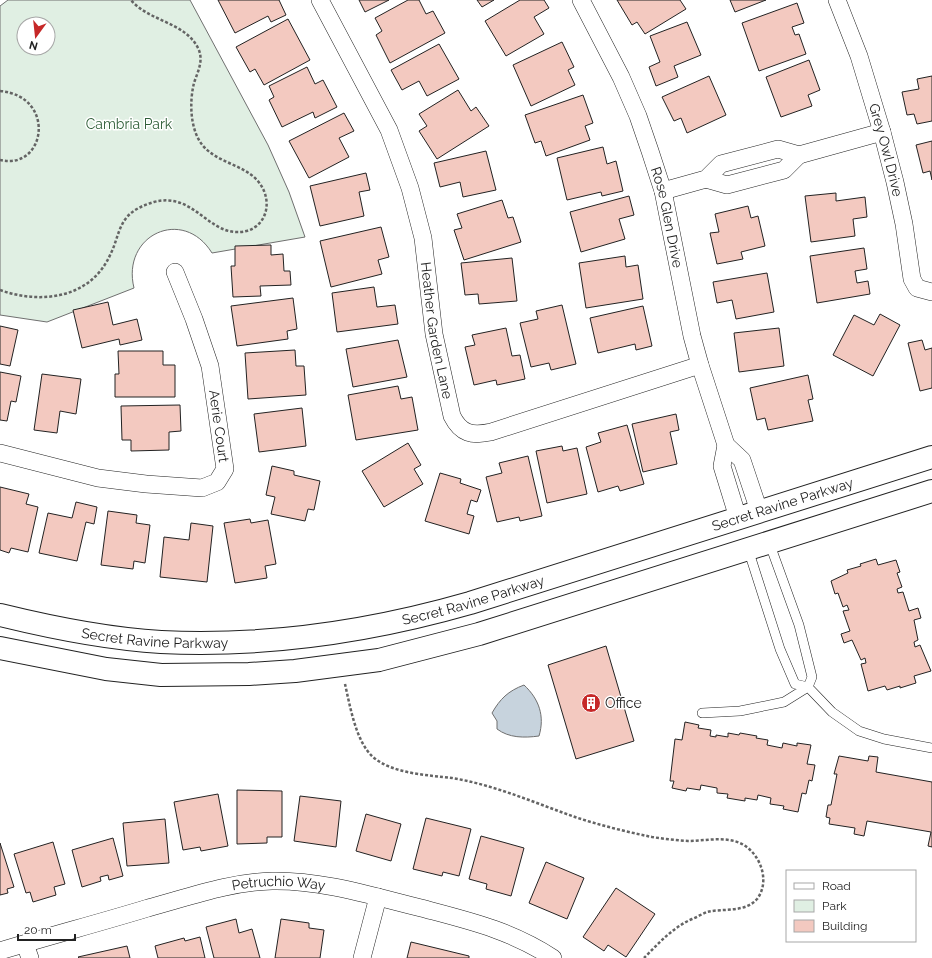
<svg xmlns="http://www.w3.org/2000/svg" width="932" height="958" font-family="Raleway,sans-serif">
	<rect width="100%" height="100%" fill="#fff"/>
	<path fill="#e0efe3" stroke="#6f6f6f" fill-rule="evenodd" d="M8 0H190L268 145 289 192 305 237 212 253C183 206 121 235 134 288L47 322 0 315V6ZM24 24H48V48H24Z"/>
	<path fill="#c7d3dd" stroke="#6f6f6f" d="M524 685C539 699 545 716 539 736 524 738 509 738 497 729V721L492 713C500 699 508 691 524 685Z"/>
	<path fill="#f3c9c0" stroke="#222" d="M218 0H279L286 15 271 22 268 16 235 33Z
		M359 0H389L365 12Z
		M408 0H419L426 14 433 11 445 33 390 63 376 35 382 31 375 18Z
		M477 0H494L482 7Z
		M520 0H544L549 8 534 17 544 34 506 56 485 21Z
		M617 0H680L686 9 645 34 637 22 632 25Z
		M730 0H766L735 12Z
		M797 3 804 23 792 27 795 35 799 34 806 54 759 71 742 23Z
		M288 19 310 60 264 85 255 69 250 72 236 47Z
		M687 22 701 55 674 66 678 77 656 86 649 67 660 62 650 36Z
		M562 42 574 67 568 70 575 85 531 106 513 65Z
		M439 44 459 79 427 96 419 81 402 90 391 70Z
		M809 60 820 90 808 95 812 106 781 117 766 77Z
		M307 67 315 84 323 80 337 107 315 118 313 112 282 127 269 100 274 97 269 86Z
		M709 76 726 115 687 133 681 118 674 121 662 97Z
		M932 76V121L917 124 914 114 907 115 902 92 919 89 917 79Z
		M458 90 471 111 476 107 489 126 437 159 419 131 427 126 419 114Z
		M583 95 593 123 585 126 590 140 546 156 541 141 535 143 525 115Z
		M344 113 354 131 339 138 349 157 309 178 289 141Z
		M932 141V180L930 171 923 173 916 145Z
		M603 147 607 164 616 161 623 191 602 196 601 192 567 200 557 158Z
		M486 151 496 190 463 197 460 182 440 187 434 163Z
		M366 173 370 190 359 192 364 216 320 226 310 186Z
		M836 193V201L865 197 867 217 853 219 855 236 811 242 805 196Z
		M629 196 634 215 619 219 625 239 581 252 570 212Z
		M502 200 508 218 513 217 521 242 464 260 454 230 462 228 457 214Z
		M748 206 751 218 758 216 765 246 741 252 743 259 717 264 710 233 719 232 715 214Z
		M381 227 389 257 378 260 382 274 331 287 320 241Z
		M271 245V255L283 254 284 271H290L291 285 260 286 261 296 233 297 231 266H235V246Z
		M864 248 867 269 855 271 857 283 868 281 870 294 817 303 810 256Z
		M625 256 626 267 638 265 643 299 586 308 579 263Z
		M512 258 517 301 479 304 478 294 465 295 461 263Z
		M767 273 774 312 736 319 732 300 717 303 713 282Z
		M374 287 377 307 395 305 398 324 337 332 332 293Z
		M293 298 297 329 287 331 288 339 237 346 231 306Z
		M108 302 113 325 137 319 142 340 120 345 119 339 82 348 73 310Z
		M562 305 576 364 551 370 549 363 531 367 520 323 538 319 536 311Z
		M643 306 652 346 636 350 635 344 598 353 590 318Z
		M880 314 900 325 873 376 833 355 854 315 874 325Z
		M0 326 18 330 10 366 0 364Z
		M506 328 512 356 520 355 525 379 497 385 496 380 474 385 465 347 475 345 472 335Z
		M779 328 784 366 739 372 734 333Z
		M398 340 407 377 353 387 346 349Z
		M922 340 925 350 932 348V388L920 391 908 343Z
		M295 350 296 366H304L306 395 248 399 245 353Z
		M118 351H163V365H175V397H115V374H119Z
		M0 372 21 376 16 402 11 401 7 421 0 420Z
		M42 374 81 379 76 414 60 411 57 433 34 430Z
		M808 375 813 399 808 400 813 421 768 430 765 418 757 420 750 388Z
		M398 386 401 399 412 397 418 430 356 440 348 395Z
		M180 405 181 431 169 432V450L131 451V440H122L121 406Z
		M302 408 306 446 259 452 254 414Z
		M676 414 679 430 670 432 677 464 643 472 632 424Z
		M627 425 644 484 620 491 618 486 598 492 586 447 601 442 598 433Z
		M408 443 421 465 414 469 423 484 384 507 362 471Z
		M562 446 563 451 577 448 587 494 547 503 536 451Z
		M528 456 542 516 520 521 519 517 497 522 486 477 502 473 499 463Z
		M272 466 294 471V475L320 481 314 510 308 509 305 521 271 514 275 497 266 495Z
		M440 473 461 479 460 483 481 490 477 502 471 500 467 514 474 516 469 534 425 521Z
		M0 487 29 494 26 504 38 507 28 552 11 548 9 553 0 550Z
		M76 502 97 507 94 524 86 522 77 561 39 553 48 513 72 518Z
		M108 511 137 515 136 523 150 525 145 563 134 561 133 569 101 565Z
		M250 519 251 523 268 520 276 564 265 566 267 578 235 583 224 523Z
		M191 523 213 526 207 582 160 577 164 537 189 540Z
		M876 559 878 565 896 560 900 572 897 573 902 587 897 589 898 593 903 592 909 611 918 608 921 618 914 620 918 640 914 642 915 647 920 645 931 671 914 676 916 683 900 688V686L887 690 885 686 868 691 861 664 866 663 865 658 861 660 852 640 844 643 841 634 850 631 843 611 849 610 847 605 843 607 838 593 835 594 831 581 848 573 847 570 861 566 860 564Z
		M606 646 634 741 576 759 548 665Z
		M685 722 699 725 698 728 711 730 710 736 716 737V735L728 737V733L739 735 740 733 757 736 756 738 768 740 767 745 782 748 783 743 797 746V743L811 745 807 764 815 765 812 781 809 780 806 794 802 793 798 812 783 809 784 806 770 804 771 798 758 795 757 800 745 798V801L727 798 728 794 717 793V788L701 785 700 790 687 788 686 791 672 788 674 781H670L675 739 682 740Z
		M839 756 868 761 869 756 878 757 876 772 932 782V847L928 846 931 832 867 821 864 836 854 834 855 828 829 824 830 818 826 817 828 805H831L837 774H834Z
		M237 790 282 791V837H267V843L237 844Z
		M218 794 228 846 201 851 200 847 183 850 174 802Z
		M300 796 341 801 336 847 294 841Z
		M366 814 401 824 391 861 356 851Z
		M426 818 471 829 459 876 443 872 442 876 413 869Z
		M165 819 169 863 127 866 123 823Z
		M481 836 524 848 511 896 486 889 487 884 469 879Z
		M113 838 123 876 109 880 108 875 100 877 101 881 82 887 72 850Z
		M53 842 65 884 54 887 56 895 33 902 30 892 26 893 14 854Z
		M0 843 14 887 7 889 8 893 0 895Z
		M546 862 584 878 567 919 529 903Z
		M616 888 655 914 626 957 608 945 604 951 583 937Z
		M236 919 239 933 252 929 260 958H214L206 927Z
		M281 919 309 923V928L324 930 320 958H275Z
		M200 937 205 958H158L155 946 184 938 185 941Z
		M411 942 469 956V958H407Z
		M127 946 130 958H79L78 957Z"/>
	<g fill="none" stroke-linecap="round" stroke-linejoin="round">
		<defs>
			<path id="lane" d="M748 549 780 649 795 684 808 687 832 712 859 731 884 739 932 748
				M702 713 740 711 784 702 808 687 812 677 799 625 769 542"/>
			<g id="street">
				<path id="s1" d="M320 0 389 130 410 188 423 238 434 334 452 416C461 434 472 436 491 432L700 365"/>
				<path id="s2" d="M581 0 621 77 638 116 650 151 663 191 692 336 700 365 726 445 742 460 759 511"/>
				<path id="s3" d="M837 0 859 56 882 132 895 182 904 224 912 279 917 288 932 292"/>
				<path d="M706 179 727 185 784 170 799 155"/>
				<path d="M663 191 706 179 721 164 778 149 799 155 882 132"/>
				<path d="M726 445 722 466 738 518"/>
				<path d="M0 453 98 478 146 484 202 488 217 482 225 469 210 366 194 319 175 272"/>
				<path d="M25 944 30 958"/>
				<path id="s4" d="M0 951C49 936 99 923 148 908 189 897 230 882 272 881 322 880 372 896 421 908 470 921 510 930 553 958"/>
				<path d="M362 958 378 897"/>
			</g>
			<g id="secondary">
				<path id="s5" d="M0 615C53 628 107 639 161 642 266 647 369 632 470 603L932 457"/>
				<path d="M0 648 106 669 161 675 249 674 295 671 379 660 479 634 932 491"/>
			</g>
		</defs>
		<use href="#lane" stroke="#222" stroke-width="10"/>
		<use href="#street" stroke="#222" stroke-width="18"/>
		<use href="#secondary" stroke="#222" stroke-width="24"/>
		<path stroke="#646464" stroke-width="2.5" stroke-dasharray="3 2" stroke-linecap="butt" d="M0 91C57 96 46 171 0 160
			M0 290C42 305 92 298 111 253 117 241 118 228 127 217 134 209 144 205 154 202 191 192 206 230 235 232 266 234 276 201 257 180 243 165 220 163 205 148 190 133 189 103 194 83 198 71 204 60 198 48 185 22 148 21 131 0
			M345 684C350 706 356 742 373 757 393 774 428 775 452 778 495 785 535 803 575 817 599 825 627 832 652 837 664 839 676 840 688 841 705 841 723 836 740 843 760 852 771 881 757 899 745 913 723 908 707 912 702 914 697 917 692 919 672 928 659 943 644 958"/>
		<use href="#lane" stroke="#fff" stroke-width="9"/>
		<use href="#street" stroke="#fff" stroke-width="17"/>
		<use href="#secondary" stroke="#fff" stroke-width="22"/>
	</g>
	<defs>
		<symbol id="building-disc" viewBox="-11 -11 22 22"><circle r="9.5" fill="#c62828" stroke="#fff"/><path d="M-4-6H4V6H1V3H-1V6H-4ZM-2.5-4.3h1.7v1.8h-1.7ZM.8-4.3h1.7v1.8H.8ZM-2.5-1h1.7V.8h-1.7ZM.8-1h1.7V.8H.8Z" fill="#fff"/></symbol>
	</defs>
	<g fill-rule="evenodd">
		<use href="#building-disc" x="580" y="692" width="22" height="22"/>
	</g>
	<g text-anchor="middle" stroke-width="3" stroke-linejoin="round" paint-order="stroke">
		<g font-size="14" fill="#2f5e38" stroke="#fff">
			<text x="129" y="129">Cambria Park</text>
		</g>
		<g font-size="14" fill="#222" stroke="#fff">
			<text dy="5" stroke="none"><textPath href="#s3" startOffset="158">Grey Owl Drive</textPath></text>
			<text dy="5" stroke="none"><textPath href="#s2" startOffset="235">Rose Glen Drive</textPath></text>
			<text dy="5" stroke="none"><textPath href="#s1" startOffset="354">Heather Garden Lane</textPath></text>
			<text transform="translate(219 426) rotate(82)" y="5">Aerie Court</text>
			<text dy="5" stroke="none"><textPath href="#s5" startOffset="804">Secret Ravine Parkway</textPath></text>
			<text dy="5" stroke="none"><textPath href="#s5" startOffset="480">Secret Ravine Parkway</textPath></text>
			<text dy="5" stroke="none"><textPath href="#s5" startOffset="157">Secret Ravine Parkway</textPath></text>
			<text dy="5" stroke="none"><textPath href="#s4" startOffset="288">Petruchio Way</textPath></text>
		</g>
		<g font-size="14" fill="#222" stroke="#fff" text-anchor="start">
			<text x="605" y="708">Office</text>
		</g>
	</g>
	<rect x="786" y="870" width="130" height="72" fill="#ffffff" stroke="#a7a7a7"/>
	<rect x="794" y="883" width="20" height="6" fill="#ffffff" stroke="#a7a7a7"/>
	<text x="822" y="890" font-size="12" fill="#222222">Road</text>
	<rect x="794" y="900" width="20" height="12" fill="#e0efe3" stroke="#a7a7a7"/>
	<text x="822" y="910" font-size="12" fill="#222222">Park</text>
	<rect x="794" y="920" width="20" height="12" fill="#f3c9c0" stroke="#a7a7a7"/>
	<text x="822" y="930" font-size="12" fill="#222222">Building</text>
	<g transform="translate(36 36) rotate(195)"><circle r="19" fill="#ffffff" stroke="#a7a7a7"/>
	<path d="M0-3L7 15L0 10L-7 15Z" fill="#c62828"/>
	<text y="-6" font-size="11" font-weight="bold" text-anchor="middle" fill="#222222">N</text>
	</g>
	<path d="M18 934v6h57v-6" fill="none" stroke="#222222" stroke-width="2"/>
	<text x="24" y="934" font-size="12" fill="#222222" stroke="#ffffff" stroke-width="3" paint-order="stroke">20 m</text>
</svg>
